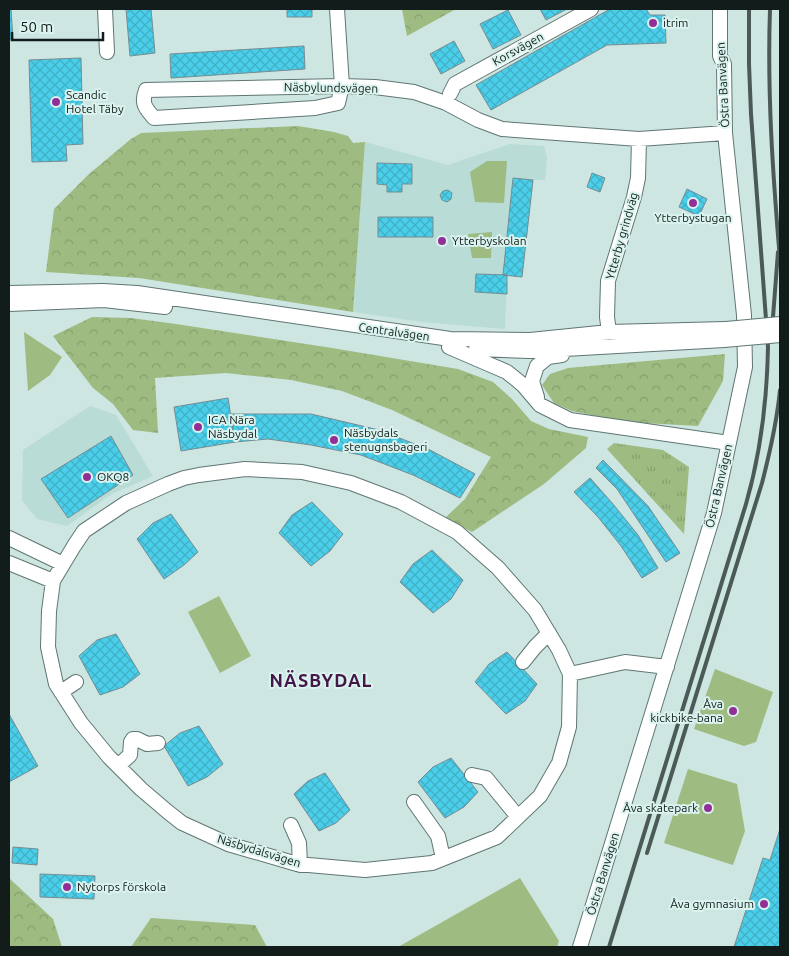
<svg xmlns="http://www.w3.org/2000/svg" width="789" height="956" font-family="Ubuntu,sans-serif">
	<defs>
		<pattern id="grass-tufts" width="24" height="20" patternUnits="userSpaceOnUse" patternTransform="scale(1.25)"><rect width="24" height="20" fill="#9ebb81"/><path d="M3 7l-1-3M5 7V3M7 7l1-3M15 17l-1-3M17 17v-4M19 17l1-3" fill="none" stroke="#87a06f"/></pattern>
		<pattern id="forest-crowns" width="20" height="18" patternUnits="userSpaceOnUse" patternTransform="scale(1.25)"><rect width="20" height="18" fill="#9ebb81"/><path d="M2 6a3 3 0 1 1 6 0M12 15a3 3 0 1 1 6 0" fill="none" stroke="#87a06f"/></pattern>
		<pattern id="building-cross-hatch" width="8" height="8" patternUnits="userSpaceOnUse" patternTransform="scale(1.25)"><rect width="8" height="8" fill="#4acee9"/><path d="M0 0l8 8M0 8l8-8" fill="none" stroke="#40b0c7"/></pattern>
	</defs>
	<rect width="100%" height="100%" fill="#cde6e2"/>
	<path fill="#b9dcd6" d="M365 142 448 165 510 144 544 146 547 157 545 180H533L522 277 507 276 505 329 422 322 353 312Z
		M90 406 116 415 153 476 112 494 67 526 37 519 22 500 23 450Z"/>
	<path fill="url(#grass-tufts)" d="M614 443 663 450 689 467 684 534 607 449Z"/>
	<path fill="url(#forest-crowns)" d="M402 9H456L407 36Z
		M298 126 334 132 348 136 353 143 365 142 353 312 139 278 46 272 54 209 89 174 131 139 141 133Z
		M92 317 131 318 176 324 332 348 458 369 493 382 512 399 531 421 549 429 588 437 586 448 544 484 472 532 445 518 465 499 491 457 392 410 342 391 291 380 226 373 155 378 158 433 133 430 113 404 93 388 53 336Z
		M725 354 723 381 698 426 625 422 572 411 554 403 542 385 550 374 568 368Z
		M9 878 53 919 62 947H9Z
		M151 918 255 925 267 947H131Z"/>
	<path fill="#9ebb81" d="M487 161H507L504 203 475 202 470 172Z
		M492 232 491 258H472L468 234Z
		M24 332 62 357 50 375 28 391Z
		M219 596 251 656 220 673 188 612Z
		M715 669 773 692 756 742 744 746 694 729Z
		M688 769 737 784 745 831 733 865 664 843Z
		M520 878 559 941 557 947H398Z"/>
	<path fill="url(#building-cross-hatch)" stroke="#758c91" d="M9 9H11L13 39H9Z
		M126 9H151L155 53 130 56Z
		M287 9H312V17H287Z
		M540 9H567L546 20Z
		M610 9H646L650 15H665L666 43 607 45 491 110 476 85Z
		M508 10 521 35 493 49 480 24Z
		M454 41 465 61 441 74 430 54Z
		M304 46 305 69 171 78 170 54Z
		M81 58 83 144 66 145 67 161 32 162 29 60Z
		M377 163 412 164V184H402V192H387V185L377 184Z
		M592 173 605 178 600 192 587 187Z
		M513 178 533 180 522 277 503 275Z
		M687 189 707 199 699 216 679 207Z
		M448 190 452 193 451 199 447 202 442 200 440 195 443 191Z
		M378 217H433V237H378Z
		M476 274 507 275V294L475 292Z
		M228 398 235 442 181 451 174 407Z
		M230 414H311L379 430 430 450 475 474 460 498 413 475 361 455 311 445 268 439 235 442Z
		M111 436 133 475 68 518 41 479Z
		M603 460 648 506 680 553 666 562 617 489 596 468Z
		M590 478 613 504 638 535 658 568 642 578 621 546 598 517 574 492Z
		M312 502 343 534 330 551 311 566 279 533 292 515Z
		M171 514 198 552 184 565 164 579 137 539 153 523Z
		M432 550 463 580 451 599 433 613 400 582 413 564Z
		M116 634 140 674 123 687 100 695 79 656 97 640Z
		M507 652 537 684 525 701 506 714 475 682 489 664Z
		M9 714 38 766 9 782Z
		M199 726 223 764 207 777 188 786 164 746 180 733Z
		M451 758 478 792 464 807 445 818 418 782 433 767Z
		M325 773 350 810 336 823 319 831 294 794 308 781Z
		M780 829V947H734L763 858 770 860Z
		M13 847 38 849 37 865 12 863Z
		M40 874 95 876 94 899 40 897Z"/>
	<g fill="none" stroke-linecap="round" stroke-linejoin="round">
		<defs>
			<path id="minor" d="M105 9 107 52
				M337 9 342 86 338 103 315 108 154 118C145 108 141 103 146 90L342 86 375 87 414 92 446 103 478 120 502 129 639 139 725 133
				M450 94 455 84 591 9
				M9 293 103 291 137 293 450 339 530 340 609 332 726 329
				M9 304 104 300 165 307
				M609 332 607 317 608 281 634 197 638 178 639 139
				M449 347 507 372 523 385 540 405 570 420 729 443
				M476 349 529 351 724 340
				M537 397 532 381 537 366 548 357 562 355
				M9 538 63 564
				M9 563 53 581
				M523 662 535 647 549 633
				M570 674 569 727 559 763 540 796 497 837 432 863 365 870 297 864 228 844 182 823 168 812 141 789 109 757 81 723 56 684 48 647 49 611 53 581 74 546 84 531 126 503 168 484 184 478 199 475 245 469 302 472 351 483 401 502 457 532 498 568 535 610 559 650 570 674 625 662 667 667
				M61 692 76 682
				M118 766 130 755 131 742 133 739H137L147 744 158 743
				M472 775 486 778 518 817
				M414 802 438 836 443 858
				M291 825 299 843 300 865
				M580 947 714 513 745 367 744 315 725 133 724 64 720 56V9"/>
		</defs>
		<use href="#minor" stroke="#5f7673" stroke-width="16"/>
		<use href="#minor" stroke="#fff" stroke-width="14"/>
		<path stroke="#4b5a57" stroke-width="4" d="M770 9C767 93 773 176 780 260
			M772 330 778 252
			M647 853 762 483C770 452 777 421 780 390
			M609 947 746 504C761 452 767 401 768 347L751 114 749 64V9"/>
		<defs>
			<path id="minor-bridge" d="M726 329 780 324
				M724 340 780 335"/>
		</defs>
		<use href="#minor-bridge" stroke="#5f7673" stroke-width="16" stroke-linecap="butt"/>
		<use href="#minor-bridge" stroke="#fff" stroke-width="14"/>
	</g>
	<g fill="#912f97" stroke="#daf3ef" stroke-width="2">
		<circle cx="653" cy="23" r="5"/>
		<circle cx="56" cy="102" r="5"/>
		<circle cx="693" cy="203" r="5"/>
		<circle cx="442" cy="241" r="5"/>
		<circle cx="198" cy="427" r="5"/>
		<circle cx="334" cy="440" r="5"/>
		<circle cx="87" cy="477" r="5"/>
		<circle cx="733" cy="711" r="5"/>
		<circle cx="708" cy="808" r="5"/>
		<circle cx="67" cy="887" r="5"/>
		<circle cx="764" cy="904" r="5"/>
	</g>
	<g text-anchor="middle" stroke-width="4" stroke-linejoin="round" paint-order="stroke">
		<g font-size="12" fill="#121c1a" stroke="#daf3ef" text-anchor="start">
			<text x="663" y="27">itrim</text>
			<text x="66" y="99">Scandic<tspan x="66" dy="14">Hotel Täby</tspan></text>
			<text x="693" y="222" text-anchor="middle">Ytterbystugan</text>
			<text x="452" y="245">Ytterbyskolan</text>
			<text x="208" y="424">ICA Nära<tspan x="208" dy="14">Näsbydal</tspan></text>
			<text x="344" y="437">Näsbydals<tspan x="344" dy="14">stenugnsbageri</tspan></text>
			<text x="97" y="481">OKQ8</text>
			<text x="723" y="708" text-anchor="end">Åva<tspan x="723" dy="14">kickbike-bana</tspan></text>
			<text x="698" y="812" text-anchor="end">Åva skatepark</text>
			<text x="77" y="891">Nytorps förskola</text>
			<text x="754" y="908" text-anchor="end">Åva gymnasium</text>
		</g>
		<g font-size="12" fill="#121c1a" stroke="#daf3ef">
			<text transform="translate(518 49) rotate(-29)" y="4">Korsvägen</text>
			<text transform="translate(723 85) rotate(-93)" y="4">Östra Banvägen</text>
			<text transform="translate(331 88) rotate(1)" y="4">Näsbylundsvägen</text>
			<text transform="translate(622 236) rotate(-74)" y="4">Ytterby grindväg</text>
			<text transform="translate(394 332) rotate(8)" y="4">Centralvägen</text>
			<text transform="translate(719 486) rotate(-77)" y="4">Östra Banvägen</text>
			<text transform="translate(259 851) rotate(17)" y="4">Näsbydalsvägen</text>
			<text transform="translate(603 874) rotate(-73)" y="4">Östra Banvägen</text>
		</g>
		<g font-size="18" font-weight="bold" letter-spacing="1" fill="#451648" stroke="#daf3ef">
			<text x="321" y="687">NÄSBYDAL</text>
		</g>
	</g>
	<rect width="789" height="956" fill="none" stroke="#121c1a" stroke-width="20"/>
	<path d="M12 32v8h91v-8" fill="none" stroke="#121c1a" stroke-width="2.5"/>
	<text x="20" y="32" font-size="15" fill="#121c1a" stroke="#daf3ef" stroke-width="4" paint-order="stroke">50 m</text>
</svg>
